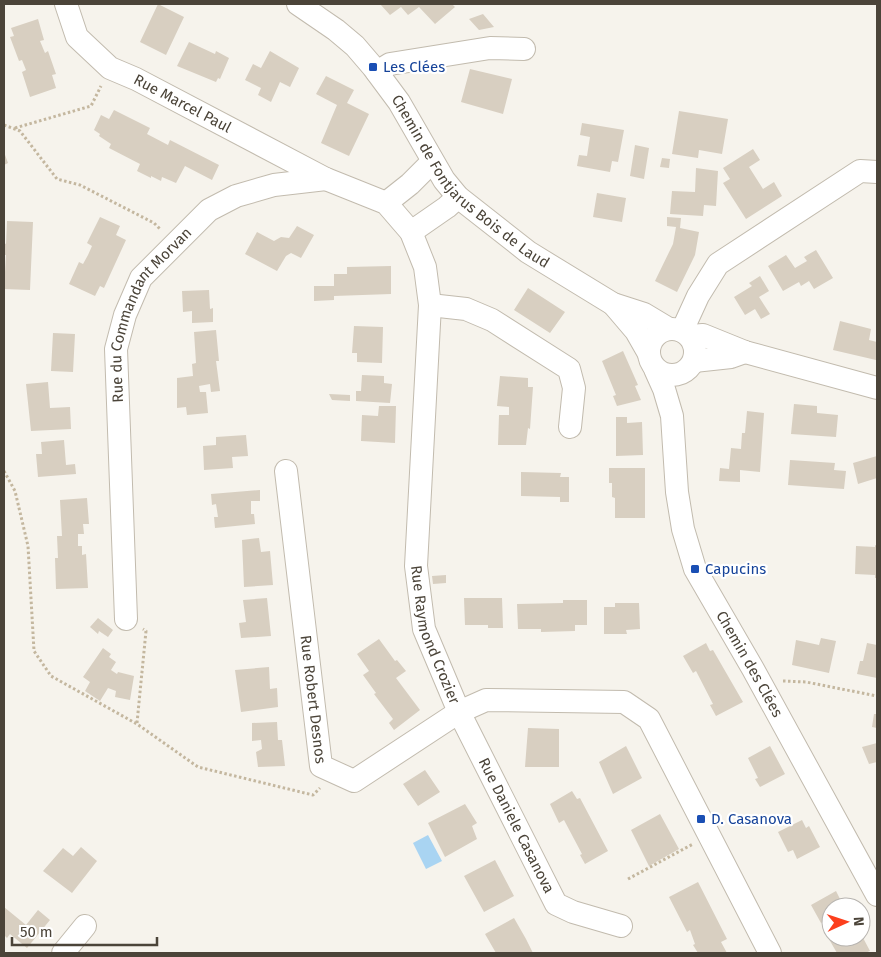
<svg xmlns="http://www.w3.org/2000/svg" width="881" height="957" font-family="'Fira Sans',sans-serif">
	<rect width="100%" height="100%" fill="#f6f3ec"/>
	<path fill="#a9d4f2" d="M428 835 442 861 426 869 413 843Z"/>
	<path fill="#d8cfc1" d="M158 4 184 17 166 55 140 42Z
		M380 4H452L455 7 435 24 419 7 408 15 401 7 390 15Z
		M483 14 494 27 479 30 469 19Z
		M38 19 44 40 40 41 45 53 48 51 56 74 52 75 56 88 30 97 22 72 26 70 22 60 19 61 10 37 14 36 11 28Z
		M189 42 215 54 216 51 229 58 220 79 218 78 216 82 177 66Z
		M270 51 299 68 290 87 280 82 271 102 258 95 261 88 245 80 253 64 261 68Z
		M470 69 512 79 503 114 461 102Z
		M326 76 354 90 347 103 369 114 349 156 321 143 337 105 316 94Z
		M114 110 150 128 147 134 168 145 170 140 219 165 212 180 185 166 176 183 162 177 161 181 151 176V178L137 171 140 164 109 148 111 144 99 136 100 134 94 130 101 115 109 119Z
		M679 111 728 119 722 154 699 150 698 158 672 154Z
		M582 123 624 130 618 162 612 161 610 172 577 166 579 155 587 156 590 137 580 135Z
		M635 145 649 148 644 179 630 176Z
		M753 149 760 160 749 167 763 189 774 182 782 196 746 219 723 183 730 179 723 168Z
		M4 152 8 163 4 165Z
		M662 158 670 159 669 168 660 167Z
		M696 168 718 171 716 206 704 205 703 216 670 214 672 191 695 192Z
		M597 193 626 198 622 222 593 217Z
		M100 217 120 226 116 235 126 240 104 288 100 286 95 296 69 284 79 262 83 264 88 255 92 246 87 243Z
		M667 217 681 218 680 228 699 232 695 255 677 292 655 281 673 244 676 227 667 226Z
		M7 221 33 222 30 290 4 289 6 255H4V243L6 244Z
		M297 226 314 235 301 258 291 253 286 256 277 271 245 254 257 232 274 241 281 237 289 238Z
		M816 250 833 278 814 289 809 281 801 286 799 282 783 291 768 266 786 255 795 268 807 261 804 257Z
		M391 266V294L334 296V300L314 301V286H334V274H347V267Z
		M760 276 769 291 759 297 770 314 761 319 755 309 745 315 734 297 752 286 749 283Z
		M528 288 565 312 550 333 514 310Z
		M209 290 210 309 213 308V322L192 323V311L183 312 182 291Z
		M840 321 871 329 869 340 877 342 876 360 833 350Z
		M354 326 383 327 382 363 357 362V353H352Z
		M216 330 219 361H216L220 391 211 392 210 384 199 386 200 392H206L208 413 187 415 186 407 177 408V378L193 376 192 364 196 363 194 332Z
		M53 333 75 334 73 372 51 371Z
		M623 351 638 385 635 386 641 400 617 406 613 396 616 395 602 361Z
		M362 375 384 376V383L392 384 390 403 356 401V391H361Z
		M500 376 528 378V387H533L530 429 528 428 526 445H498L499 415H509V407L497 406Z
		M48 382 50 408 70 407 71 429 31 431 26 384Z
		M329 394 350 395V401L332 400Z
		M794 404 817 406V413L838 415 836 437 791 434Z
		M379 406H396L395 443 361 441 362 415 378 416Z
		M747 411 764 413 760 472 740 470V482L719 481 720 468 729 469 731 448 741 449 742 433H745Z
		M616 417H627V423L642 422 643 455 616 456Z
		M246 435 248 456 232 457 233 468 204 470 203 446 216 445V437Z
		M64 440 66 465 75 464 76 474 38 477 36 454H42L41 442Z
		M877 456V478L858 484 853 463Z
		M790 460 835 463 834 470 846 471 844 489 788 485Z
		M609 468H645V518H615V498L612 497V483H609Z
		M521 472 561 473 560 477H569V502H560V497L521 496Z
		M260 490V501H251V514H254L255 524 215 528 214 517H218L216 504 212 505 211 494Z
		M87 498 89 524H83L84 534H78V546H82V555L86 554 88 588 56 589 55 558H58L57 536H62L60 500Z
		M259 538 261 552 270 551 273 585 244 587 242 540Z
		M875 545 877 546V578H875V575L855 574 856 546 875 547Z
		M446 575V583L433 584 432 576Z
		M267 598 271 636 241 638 239 623 246 622 243 600Z
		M464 598H502L503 628H488V625H465Z
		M563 600H587V625H575V631L541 632V629H518L517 604 563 603Z
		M615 603H639L640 629 626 630 627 634H604V607H615Z
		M98 618 113 630 108 637 99 631 98 634 90 627Z
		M821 638 836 641 829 673 792 665 796 640 819 645Z
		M379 639 395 661 397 660 406 671 396 678 420 710 394 730 389 723 393 719 374 694 376 693 363 675 369 671 357 654Z
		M706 643 710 651 713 650 743 702 716 716 710 705 713 704 696 671 693 673 683 656Z
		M867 643 877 645V678L857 674 860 661H863Z
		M103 648 111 654 109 657 116 662 111 670 117 674 118 672 134 676 130 700 115 697 116 691 108 688 100 701 85 691 90 682 83 677Z
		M269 667 270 689 277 688 278 707 241 712 235 670Z
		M874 714H877V728L872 727Z
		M277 722 278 740H282L285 766 258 767 256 752 262 749 261 740 252 741V723Z
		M528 728 559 729V767H525Z
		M877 743V762L869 764 862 747Z
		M626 746 642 778 613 794 599 762Z
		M770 746 785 774 760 787 755 779 758 778 748 758Z
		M425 770 440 792 418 806 403 784Z
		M572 791 577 799 580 798 608 851 585 864 580 855 582 854 564 820 559 823 550 804Z
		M465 804 477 823 472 826 477 839 445 857 428 823Z
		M660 814 679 849 649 866 631 830Z
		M802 820 806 828 809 826 820 847 797 859 793 850 788 852 778 832Z
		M81 847 97 861 72 893 43 871 63 848 73 856Z
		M495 860 514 896 484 912 464 876Z
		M698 882 727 939 721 942 727 953H698L693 945 695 944 690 930 687 932 669 897Z
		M836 891 840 899 843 898 848 907H831V930L826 920 821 923 811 905Z
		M4 907 26 925 38 910 50 920 27 948 10 934 7 938 4 935Z
		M514 918 526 939 533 953H496L485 934Z
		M831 932V937H861V934L870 951 865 953H837L826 934Z"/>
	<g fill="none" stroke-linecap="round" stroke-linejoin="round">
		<defs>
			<g id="minor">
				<path id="s1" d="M66 4 77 37 110 68 136 79 326 179 386 203 411 232 425 267 430 305 416 566 424 629 459 712 556 904 573 912 621 926"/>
				<path id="s2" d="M298 4 336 30 355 46 373 67 399 102 444 180 458 197 528 252 613 304 644 314 669 329"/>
				<path d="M377 72 390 64 490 48 524 49"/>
				<path d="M386 203 410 184 432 162"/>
				<path d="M411 232 447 207 458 197"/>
				<path d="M613 304 636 331 648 352"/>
				<path d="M430 305 466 309 492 320 569 369 574 388 570 427"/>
				<circle cx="672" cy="352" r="23"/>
				<path d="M682 331 698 296 718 264 860 171 877 172"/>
				<path d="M690 336 703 335 745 352 877 388"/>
				<path d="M694 361 731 357 745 352"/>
				<path id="s3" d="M655 369 664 389 672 416 677 492 683 529 695 569 753 669 877 895"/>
				<path id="s4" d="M286 471 321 766 354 781 459 712 486 700 624 702 649 719 770 953"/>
				<path id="s5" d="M126 619 116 349 125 315 141 278 209 210 236 196 274 185 326 179"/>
				<path d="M63 953 85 926"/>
			</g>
		</defs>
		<use href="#minor" stroke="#c2bbae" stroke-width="24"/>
		<path stroke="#c4b79f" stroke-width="3" stroke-dasharray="2.5 2.5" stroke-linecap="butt" d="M4 125 20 131 57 179 80 185 154 223 161 230
			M15 128 91 106 101 86
			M4 471 15 491 28 546 34 651 51 676 137 724 198 767 313 795 320 788
			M783 681 806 682 877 696
			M137 723 146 631 143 629
			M628 879 693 844"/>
		<use href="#minor" stroke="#fff" stroke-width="22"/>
	</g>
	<g fill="#1a4fb4" stroke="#fff" stroke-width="2">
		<rect x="368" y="62" width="10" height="10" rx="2.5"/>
		<rect x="690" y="564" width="10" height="10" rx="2.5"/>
		<rect x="696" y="814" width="10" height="10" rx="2.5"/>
	</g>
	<g text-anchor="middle" stroke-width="4.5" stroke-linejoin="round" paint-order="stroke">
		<g font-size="15" fill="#164399" stroke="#fff" text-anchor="start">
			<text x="383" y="72">Les Clées</text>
			<text x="705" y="574">Capucins</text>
			<text x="711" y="824">D. Casanova</text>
		</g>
		<g font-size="15" fill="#4b4439" stroke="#fff">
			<text dy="5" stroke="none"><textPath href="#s1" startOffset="161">Rue Marcel Paul</textPath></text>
			<text dy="5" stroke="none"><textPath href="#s2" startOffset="251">Chemin de Fontjarus Bois de Laud</textPath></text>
			<text dy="5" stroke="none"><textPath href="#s5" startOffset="315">Rue du Commandant Morvan</textPath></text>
			<text dy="5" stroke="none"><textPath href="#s1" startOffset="835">Rue Raymond Crozier</textPath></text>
			<text dy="5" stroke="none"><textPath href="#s3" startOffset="315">Chemin des Clées</textPath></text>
			<text dy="5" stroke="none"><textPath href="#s4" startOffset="230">Rue Robert Desnos</textPath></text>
			<text dy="5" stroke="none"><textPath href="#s1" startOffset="1044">Rue Daniele Casanova</textPath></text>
		</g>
	</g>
	<rect width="881" height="957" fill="none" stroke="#4b4439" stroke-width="10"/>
	<g transform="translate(846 922) rotate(87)"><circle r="24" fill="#ffffff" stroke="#b7b4b0"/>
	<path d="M0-4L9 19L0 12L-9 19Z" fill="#fc3f1d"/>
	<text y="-8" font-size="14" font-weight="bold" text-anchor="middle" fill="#4b4439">N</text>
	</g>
	<path d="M12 937v8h145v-8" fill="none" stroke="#4b4439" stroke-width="2.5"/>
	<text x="20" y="937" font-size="15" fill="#4b4439" stroke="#ffffff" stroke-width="4" paint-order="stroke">50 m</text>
</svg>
